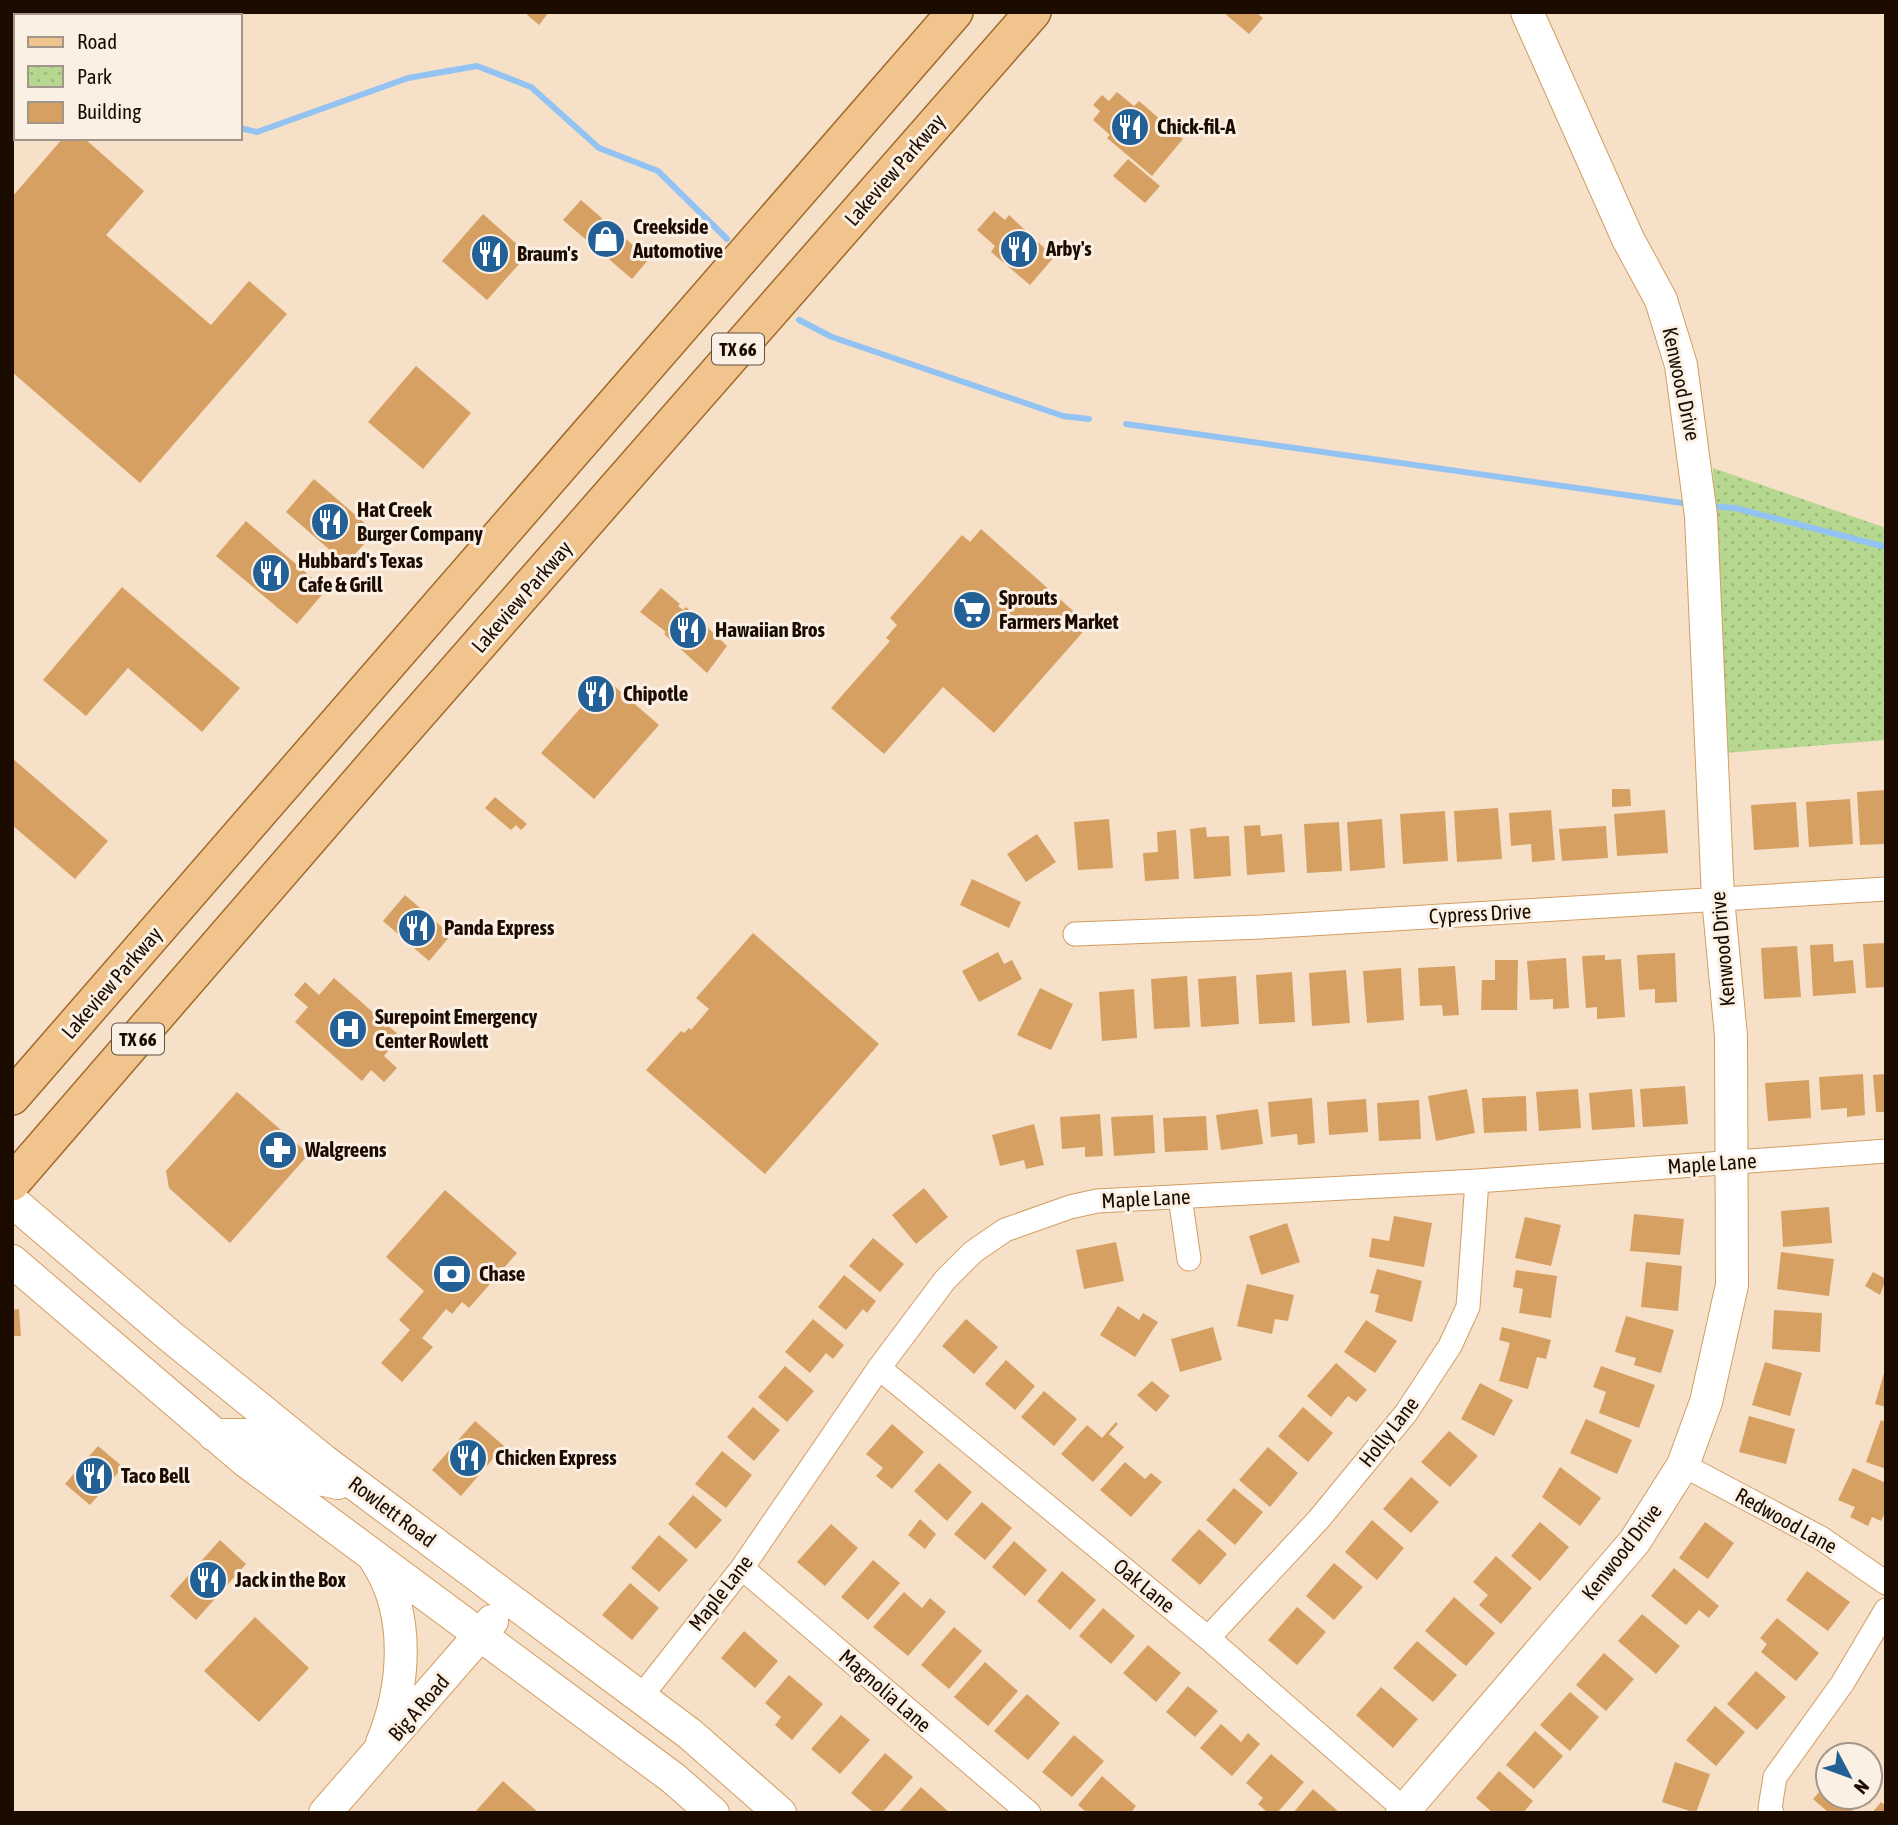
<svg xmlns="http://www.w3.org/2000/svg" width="1898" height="1825" font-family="'Asap Condensed',sans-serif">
	<defs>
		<pattern id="park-dots" width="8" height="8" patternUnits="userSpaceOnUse" patternTransform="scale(1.75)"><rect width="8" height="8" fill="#b6d790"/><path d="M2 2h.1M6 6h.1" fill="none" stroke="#9cb77a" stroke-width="1.8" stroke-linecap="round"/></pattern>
	</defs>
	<rect width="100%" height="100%" fill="#f7e0c8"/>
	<path fill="url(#park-dots)" d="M1713 468 1886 528V740L1725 753Z"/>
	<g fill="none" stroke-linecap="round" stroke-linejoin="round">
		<path stroke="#92c3f3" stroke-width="6" d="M52 12 55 16
			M240 128 257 132 408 78 477 66 531 87 599 148 658 171 727 239
			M799 320 832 337 1063 416 1089 419
			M1126 424 1689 504
			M1707 506 1735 508 1886 547"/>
	</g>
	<path fill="#d6a063" d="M524 12H549L539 25Z
		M1223 12H1256L1263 18 1249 34Z
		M1117 92 1134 106 1139 101 1183 139 1152 176 1107 138 1110 135 1093 120 1100 111 1093 105 1102 95 1109 101Z
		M63 138H84L144 191 106 235 211 325 249 281 287 314 140 483 12 372V197Z
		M1128 159 1160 186 1145 203 1113 176Z
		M581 200 649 259 632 279 563 220Z
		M994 211 1005 220 1009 215 1054 257 1030 285 991 252 995 246 977 230Z
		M483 214 528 254 487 300 442 261Z
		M416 366 471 413 423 469 368 422Z
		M314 479 375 532 346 564 286 512Z
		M246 521 326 590 297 624 216 556Z
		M981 529 1089 625 994 733 943 687 884 754 831 708 890 641 886 638 897 625 890 618 962 535 970 542Z
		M122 587 240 688 202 732 128 668 86 716 43 680Z
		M661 588 680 604 678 606 683 610 686 607 727 646 707 673 664 634 666 632 640 612Z
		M606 679 659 725 594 799 541 753Z
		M12 758 108 841 75 879 12 825Z
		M1612 789H1630L1631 806 1612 807Z
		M1886 790V844L1860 845 1857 792Z
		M495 797 527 824 521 830 516 825 511 830 485 808Z
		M1850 799 1853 844 1809 847 1806 802Z
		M1796 802 1799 847 1754 850 1751 805Z
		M1498 808 1502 859 1457 862 1454 811Z
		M1551 810 1555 860 1532 862 1531 844 1511 846 1509 813Z
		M1665 810 1668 853 1617 856 1614 814Z
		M1445 811 1448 861 1403 864 1400 814Z
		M1109 819 1113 868 1078 870 1074 822Z
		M1382 819 1385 868 1350 871 1347 822Z
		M1339 822 1342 871 1307 873 1304 824Z
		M1260 825 1261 836 1282 834 1285 872 1247 875 1244 826Z
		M1606 826 1608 858 1562 861 1559 829Z
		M1206 827 1207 837 1229 836 1231 876 1194 879 1190 829Z
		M1176 830 1179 879 1145 881 1143 853 1158 852 1157 832Z
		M1037 834 1056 862 1026 882 1007 854Z
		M972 879 1021 902 1009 928 960 905Z
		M405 895 451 935 429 961 383 921Z
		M753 933 879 1044 765 1174 646 1070 681 1031 684 1033 689 1028 691 1030 709 1009 696 998Z
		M1886 943V987L1866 988 1863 944Z
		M1833 944 1834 962 1853 960 1856 993 1813 996 1810 945Z
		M1797 946 1801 997 1764 999 1761 948Z
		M998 952 1004 964 1012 960 1022 979 979 1002 962 971Z
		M1675 953 1677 1002 1655 1003V989L1639 990 1637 955Z
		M1605 955V960L1621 959 1625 1017 1597 1019V1007L1586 1008 1582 956Z
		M1566 958 1569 1008 1553 1009V999L1530 1000 1527 961Z
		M1495 960H1518L1517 1010H1481L1482 980H1495Z
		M1455 966 1459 1015 1443 1016 1442 1005 1420 1006 1418 968Z
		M1401 968 1404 1020 1367 1023 1363 971Z
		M1346 970 1350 1023 1312 1026 1309 973Z
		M1292 972 1295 1022 1259 1024 1256 975Z
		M1187 976 1190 1027 1154 1029 1151 979Z
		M1236 976 1239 1024 1201 1027 1198 979Z
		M334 978 400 1036 384 1056 397 1068 384 1082 371 1070 362 1081 295 1022 308 1007 294 995 305 982 319 995Z
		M1040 988 1073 1004 1051 1050 1017 1035Z
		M1134 989 1137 1038 1102 1041 1099 992Z
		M1863 1074 1865 1115 1847 1117V1108L1821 1110 1819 1077Z
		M1886 1074V1112H1876L1873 1075Z
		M1809 1080 1811 1118 1768 1121 1765 1083Z
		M1685 1086 1688 1124 1643 1127 1640 1089Z
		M1467 1089 1475 1133 1436 1141 1428 1096Z
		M1578 1089 1581 1128 1539 1131 1536 1092Z
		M1632 1089 1635 1127 1592 1130 1589 1093Z
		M237 1092 309 1154 230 1243 169 1188 166 1171Z
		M1526 1096 1527 1131 1484 1133 1482 1098Z
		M1312 1098 1315 1143 1298 1145 1297 1134 1271 1137 1268 1102Z
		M1366 1099 1368 1132 1329 1135 1327 1102Z
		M1419 1100 1421 1139 1379 1141 1377 1103Z
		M1258 1109 1263 1144 1221 1150 1216 1115Z
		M1100 1114 1103 1156 1085 1157V1147L1062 1149 1060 1117Z
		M1153 1115 1155 1153 1114 1156 1111 1117Z
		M1206 1116 1208 1150 1165 1152 1163 1118Z
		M1034 1124 1044 1165 1026 1169 1024 1160 1000 1166 992 1135Z
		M924 1188 948 1217 916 1244 892 1215Z
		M445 1190 517 1253 469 1308 462 1302 452 1314 446 1309 422 1338 433 1347 402 1382 381 1363 410 1330 399 1320 424 1291 386 1257Z
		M1829 1207 1832 1243 1783 1247 1781 1211Z
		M1634 1214 1684 1219 1680 1255 1630 1251Z
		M1394 1216 1432 1223 1424 1267 1369 1257 1372 1238 1389 1241Z
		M1525 1217 1561 1225 1551 1266 1515 1258Z
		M1287 1223 1300 1262 1261 1275 1249 1236Z
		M873 1238 904 1264 880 1292 849 1266Z
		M1116 1242 1124 1281 1084 1289 1076 1250Z
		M1781 1252 1834 1259 1829 1296 1777 1289Z
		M1646 1262 1682 1266 1678 1311 1641 1307Z
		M1377 1269 1422 1281 1412 1322 1375 1312 1379 1295 1370 1293Z
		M1516 1270 1557 1276 1551 1318 1519 1313 1523 1289 1513 1287Z
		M1873 1272 1886 1279 1880 1295 1865 1286Z
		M844 1275 876 1301 867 1313 863 1309 846 1330 818 1307Z
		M1247 1284 1294 1295 1288 1321 1275 1319 1272 1334 1237 1326Z
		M1118 1306 1139 1320 1143 1313 1158 1322 1135 1357 1100 1335Z
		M19 1309 21 1336H12V1310Z
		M1774 1310 1822 1313 1820 1352 1772 1349Z
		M1626 1316 1674 1330 1661 1373 1634 1365 1636 1358 1615 1352Z
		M813 1319 844 1345 833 1359 826 1353 810 1373 785 1352Z
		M966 1319 998 1347 974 1374 942 1346Z
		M1366 1320 1397 1341 1375 1373 1344 1352Z
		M1213 1327 1222 1360 1180 1372 1171 1339Z
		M1502 1327 1551 1340 1546 1359 1537 1357 1528 1389 1499 1381 1510 1343 1499 1340Z
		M1006 1360 1035 1386 1015 1410 985 1384Z
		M1765 1362 1802 1373 1790 1416 1752 1405Z
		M1336 1363 1367 1390 1356 1402 1348 1396 1331 1417 1307 1396Z
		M785 1366 814 1391 787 1422 758 1397Z
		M1601 1366 1655 1385 1639 1428 1599 1413 1606 1392 1593 1387Z
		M1885 1370H1886V1407L1875 1404Z
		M1152 1381 1170 1396 1156 1412 1137 1395Z
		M1480 1383 1513 1400 1494 1436 1461 1419Z
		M1044 1391 1077 1419 1054 1446 1021 1417Z
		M753 1407 780 1430 754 1461 727 1437Z
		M1303 1407 1333 1433 1308 1462 1278 1436Z
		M1749 1416 1795 1429 1786 1464 1739 1452Z
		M1586 1419 1632 1440 1617 1474 1570 1453Z
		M1881 1420 1886 1422V1469L1866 1462Z
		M475 1421 504 1446 461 1496 432 1470Z
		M1116 1422 1118 1424 1109 1434 1124 1447 1093 1482 1061 1454 1087 1425 1102 1438Z
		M892 1424 924 1452 892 1489 876 1476 883 1468 866 1454Z
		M1449 1431 1478 1456 1450 1487 1421 1462Z
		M98 1446 123 1467 90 1505 65 1484Z
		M1268 1447 1298 1473 1270 1507 1239 1480Z
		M722 1451 752 1475 726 1508 695 1484Z
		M1125 1462 1145 1479 1151 1473 1162 1482 1131 1517 1100 1490Z
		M939 1463 972 1492 947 1521 914 1491Z
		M1560 1467 1601 1498 1580 1526 1542 1497Z
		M1853 1468 1886 1483V1511L1881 1521 1872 1517 1868 1526 1850 1517 1855 1507 1838 1500Z
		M1411 1477 1439 1502 1411 1533 1383 1509Z
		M1234 1488 1263 1512 1235 1545 1206 1520Z
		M693 1495 722 1520 696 1549 668 1524Z
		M982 1502 1012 1528 985 1560 954 1534Z
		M920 1519 936 1534 925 1549 908 1535Z
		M1372 1520 1404 1548 1377 1580 1345 1552Z
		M1540 1522 1569 1547 1540 1581 1511 1556Z
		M1705 1522 1734 1543 1708 1579 1679 1558Z
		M831 1524 858 1548 825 1586 797 1562Z
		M1199 1529 1227 1554 1200 1585 1171 1560Z
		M659 1535 688 1560 659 1592 631 1568Z
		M220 1540 246 1564 196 1620 170 1596Z
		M1014 1541 1047 1570 1025 1596 992 1567Z
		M1496 1556 1532 1588 1501 1624 1479 1605 1488 1595 1473 1582Z
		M873 1560 900 1583 868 1620 841 1597Z
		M1334 1563 1363 1587 1334 1620 1306 1596Z
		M1674 1568 1719 1606 1709 1618 1699 1610 1686 1625 1651 1596Z
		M1062 1571 1096 1600 1070 1630 1037 1601Z
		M1807 1571 1850 1602 1828 1631 1786 1600Z
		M630 1583 659 1608 632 1640 602 1615Z
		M904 1592 922 1608 930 1598 946 1612 908 1656 873 1627Z
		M1454 1597 1495 1633 1466 1666 1425 1631Z
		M1297 1607 1326 1632 1297 1665 1268 1640Z
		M1103 1608 1135 1636 1111 1664 1079 1636Z
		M1642 1614 1680 1646 1656 1674 1618 1641Z
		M255 1617 309 1668 259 1722 204 1671Z
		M1777 1618 1819 1653 1796 1681 1761 1652 1767 1644 1760 1638Z
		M954 1627 982 1651 949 1689 921 1665Z
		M744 1631 778 1661 755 1688 721 1658Z
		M1417 1641 1457 1675 1433 1702 1393 1668Z
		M1148 1645 1181 1673 1156 1702 1123 1673Z
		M1604 1653 1634 1679 1606 1711 1576 1685Z
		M985 1662 1018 1691 988 1726 954 1697Z
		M1756 1671 1786 1697 1757 1730 1727 1704Z
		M789 1675 823 1704 792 1740 775 1725 781 1717 765 1703Z
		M1188 1686 1218 1711 1195 1737 1166 1712Z
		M1381 1687 1418 1719 1393 1748 1356 1715Z
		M1570 1692 1599 1717 1570 1751 1540 1725Z
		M1027 1694 1060 1723 1028 1760 994 1731Z
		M1715 1706 1745 1732 1716 1766 1686 1740Z
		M841 1715 870 1740 840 1774 811 1749Z
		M1221 1724 1241 1742 1248 1733 1260 1744 1232 1776 1200 1748Z
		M1535 1731 1563 1756 1534 1789 1506 1765Z
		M1074 1735 1104 1761 1072 1797 1042 1772Z
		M885 1753 913 1777 882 1813H874L851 1793Z
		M1271 1754 1304 1782 1277 1813H1268L1258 1804 1263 1798 1246 1783Z
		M1675 1762 1710 1774 1696 1813 1662 1802Z
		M1499 1771 1533 1801 1523 1813H1493L1476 1798Z
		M1102 1776 1136 1806 1131 1813H1087L1078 1805Z
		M503 1781 539 1813H474Z
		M1828 1782V1797H1864L1850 1813H1829L1813 1799Z
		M921 1787 950 1813H898Z
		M1313 1789 1340 1813H1293Z
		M1881 1802 1886 1806V1813H1872Z"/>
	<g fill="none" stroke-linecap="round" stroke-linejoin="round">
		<defs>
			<path id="street" d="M1075 934 1261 927 1886 889
				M1180 1197 1189 1259
				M879 1368 1208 1638 1405 1810
				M1683 1465 1821 1538 1886 1583
				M742 1568 1029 1813
				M1208 1638 1319 1519 1406 1413 1450 1346 1468 1307 1477 1181
				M640 1698 742 1568 879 1368 945 1280 973 1252 1005 1230 1070 1207 1097 1201 1477 1181 1886 1151
				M1772 1813 1770 1808 1775 1777 1842 1684 1886 1610"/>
			<path id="secondary" d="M12 1201 170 1336 324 1461 690 1734 780 1813
				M12 1261 247 1462 673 1778 713 1813
				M214 1435H251L310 1477 338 1483
				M376 1561C411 1614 405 1687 382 1743
				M325 1813 492 1621
				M1402 1813 1635 1541 1683 1465 1706 1402 1732 1285 1731 1036 1718 898 1701 516 1681 365 1661 300 1628 239 1527 12"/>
			<path id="primary" d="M12 1097 955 12
				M12 1183 384 753 1033 12"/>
		</defs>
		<use href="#street" stroke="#d39d60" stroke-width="25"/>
		<use href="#secondary" stroke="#d39d60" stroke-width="34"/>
		<use href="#primary" stroke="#a06a2a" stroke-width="38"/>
		<use href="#street" stroke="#fff" stroke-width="23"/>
		<use href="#secondary" stroke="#fff" stroke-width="32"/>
		<use href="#primary" stroke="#f1c48d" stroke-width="35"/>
	</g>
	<defs>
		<symbol id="restaurant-disc" viewBox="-11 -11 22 22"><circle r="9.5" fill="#226096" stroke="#fbf0e4"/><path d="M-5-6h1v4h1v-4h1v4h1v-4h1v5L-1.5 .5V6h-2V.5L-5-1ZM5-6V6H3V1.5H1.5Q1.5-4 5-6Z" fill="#fff"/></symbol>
		<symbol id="shop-disc" viewBox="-11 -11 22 22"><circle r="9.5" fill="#226096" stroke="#fbf0e4"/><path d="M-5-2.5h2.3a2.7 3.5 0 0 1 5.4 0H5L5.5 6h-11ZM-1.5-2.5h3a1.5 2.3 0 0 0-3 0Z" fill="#fff"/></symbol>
		<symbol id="supermarket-disc" viewBox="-11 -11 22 22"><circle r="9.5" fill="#226096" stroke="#fbf0e4"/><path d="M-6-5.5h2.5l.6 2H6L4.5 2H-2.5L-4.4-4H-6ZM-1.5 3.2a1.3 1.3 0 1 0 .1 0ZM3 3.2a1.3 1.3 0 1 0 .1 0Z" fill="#fff"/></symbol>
		<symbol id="hospital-disc" viewBox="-11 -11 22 22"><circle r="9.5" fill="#226096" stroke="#fbf0e4"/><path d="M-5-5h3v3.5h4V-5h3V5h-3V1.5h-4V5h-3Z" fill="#fff"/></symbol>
		<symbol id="pharmacy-disc" viewBox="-11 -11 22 22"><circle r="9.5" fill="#226096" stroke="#fbf0e4"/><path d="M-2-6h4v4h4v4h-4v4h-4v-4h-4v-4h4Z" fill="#fff"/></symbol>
		<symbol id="bank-disc" viewBox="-11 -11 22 22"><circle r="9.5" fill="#226096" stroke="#fbf0e4"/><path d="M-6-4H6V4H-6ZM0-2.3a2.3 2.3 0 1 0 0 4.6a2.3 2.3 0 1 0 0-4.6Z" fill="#fff"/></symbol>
	</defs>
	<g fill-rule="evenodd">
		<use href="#restaurant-disc" x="1108" y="105" width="44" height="44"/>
		<use href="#shop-disc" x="584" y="217" width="44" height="44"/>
		<use href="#restaurant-disc" x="997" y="227" width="44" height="44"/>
		<use href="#restaurant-disc" x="468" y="232" width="44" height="44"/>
		<use href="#restaurant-disc" x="308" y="500" width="44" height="44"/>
		<use href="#restaurant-disc" x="249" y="551" width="44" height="44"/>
		<use href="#supermarket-disc" x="950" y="588" width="44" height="44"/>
		<use href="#restaurant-disc" x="666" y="608" width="44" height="44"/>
		<use href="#restaurant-disc" x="574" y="672" width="44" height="44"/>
		<use href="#restaurant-disc" x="395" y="906" width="44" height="44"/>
		<use href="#hospital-disc" x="326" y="1007" width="44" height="44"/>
		<use href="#pharmacy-disc" x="256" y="1128" width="44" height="44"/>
		<use href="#bank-disc" x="430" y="1252" width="44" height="44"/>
		<use href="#restaurant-disc" x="446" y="1436" width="44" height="44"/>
		<use href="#restaurant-disc" x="72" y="1454" width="44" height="44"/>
		<use href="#restaurant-disc" x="186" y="1558" width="44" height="44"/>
	</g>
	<g text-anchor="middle" stroke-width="6" stroke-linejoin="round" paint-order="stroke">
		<g fill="#fbf0e4" stroke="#5f5044" stroke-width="2">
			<rect x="712" y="333.5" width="52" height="31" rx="5"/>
			<rect x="112" y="1023.5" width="52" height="31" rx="5"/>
		</g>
		<g font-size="19" font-weight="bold" fill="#1c0c00">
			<text x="738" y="356">TX 66</text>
			<text x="138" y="1046">TX 66</text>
		</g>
		<g font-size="21" font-weight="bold" fill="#1c0c00" stroke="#fbf0e4" text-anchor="start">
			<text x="1157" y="134">Chick-fil-A</text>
			<text x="633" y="234">Creekside<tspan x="633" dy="24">Automotive</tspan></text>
			<text x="1046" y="256">Arby's</text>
			<text x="517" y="261">Braum's</text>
			<text x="357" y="517">Hat Creek<tspan x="357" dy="24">Burger Company</tspan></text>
			<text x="298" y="568">Hubbard's Texas<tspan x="298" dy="24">Cafe &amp; Grill</tspan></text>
			<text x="999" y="605">Sprouts<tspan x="999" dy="24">Farmers Market</tspan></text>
			<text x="715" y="637">Hawaiian Bros</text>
			<text x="623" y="701">Chipotle</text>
			<text x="444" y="935">Panda Express</text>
			<text x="375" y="1024">Surepoint Emergency<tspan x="375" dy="24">Center Rowlett</tspan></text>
			<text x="305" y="1157">Walgreens</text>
			<text x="479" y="1281">Chase</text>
			<text x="495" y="1465">Chicken Express</text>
			<text x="121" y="1483">Taco Bell</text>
			<text x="235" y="1587">Jack in the Box</text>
		</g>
		<g font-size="21" fill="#1c0c00" stroke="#fbf0e4">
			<text transform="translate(895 170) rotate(-49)" y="7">Lakeview Parkway</text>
			<text transform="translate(1681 384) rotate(78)" y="7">Kenwood Drive</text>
			<text transform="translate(522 597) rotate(-49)" y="7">Lakeview Parkway</text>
			<text transform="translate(1480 914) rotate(-3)" y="7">Cypress Drive</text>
			<text transform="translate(1723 949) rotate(-95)" y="7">Kenwood Drive</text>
			<text transform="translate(112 983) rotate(-49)" y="7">Lakeview Parkway</text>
			<text transform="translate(1712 1164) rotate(-4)" y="7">Maple Lane</text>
			<text transform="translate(1146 1199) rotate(-3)" y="7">Maple Lane</text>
			<text transform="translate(1389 1432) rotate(-52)" y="7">Holly Lane</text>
			<text transform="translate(392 1512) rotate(37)" y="7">Rowlett Road</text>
			<text transform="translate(1786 1521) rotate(29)" y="7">Redwood Lane</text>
			<text transform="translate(1622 1552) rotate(-52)" y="7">Kenwood Drive</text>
			<text transform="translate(1144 1586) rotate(39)" y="7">Oak Lane</text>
			<text transform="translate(721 1593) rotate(-52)" y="7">Maple Lane</text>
			<text transform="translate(885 1691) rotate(41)" y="7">Magnolia Lane</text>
			<text transform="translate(419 1708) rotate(-49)" y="7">Big A Road</text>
		</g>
	</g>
	<rect width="1898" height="1825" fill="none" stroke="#1c0c00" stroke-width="28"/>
	<rect x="14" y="14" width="228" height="126" fill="#fbf0e4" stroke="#a29589" stroke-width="2"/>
	<rect x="28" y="37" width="35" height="10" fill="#f1c48d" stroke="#a29589" stroke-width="2"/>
	<text x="77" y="49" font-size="21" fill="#1c0c00">Road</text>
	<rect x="28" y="66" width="35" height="21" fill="url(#park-dots)" stroke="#a29589" stroke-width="2"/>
	<text x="77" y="84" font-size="21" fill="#1c0c00">Park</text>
	<rect x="28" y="102" width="35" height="21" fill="#d6a063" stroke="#a29589" stroke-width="2"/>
	<text x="77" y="119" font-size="21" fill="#1c0c00">Building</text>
	<g transform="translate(1849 1776) rotate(131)"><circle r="33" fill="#fbf0e4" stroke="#a29589" stroke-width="2"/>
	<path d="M0-5L12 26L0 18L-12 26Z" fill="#226096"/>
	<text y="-10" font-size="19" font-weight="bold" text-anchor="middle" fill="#1c0c00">N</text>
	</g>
</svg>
